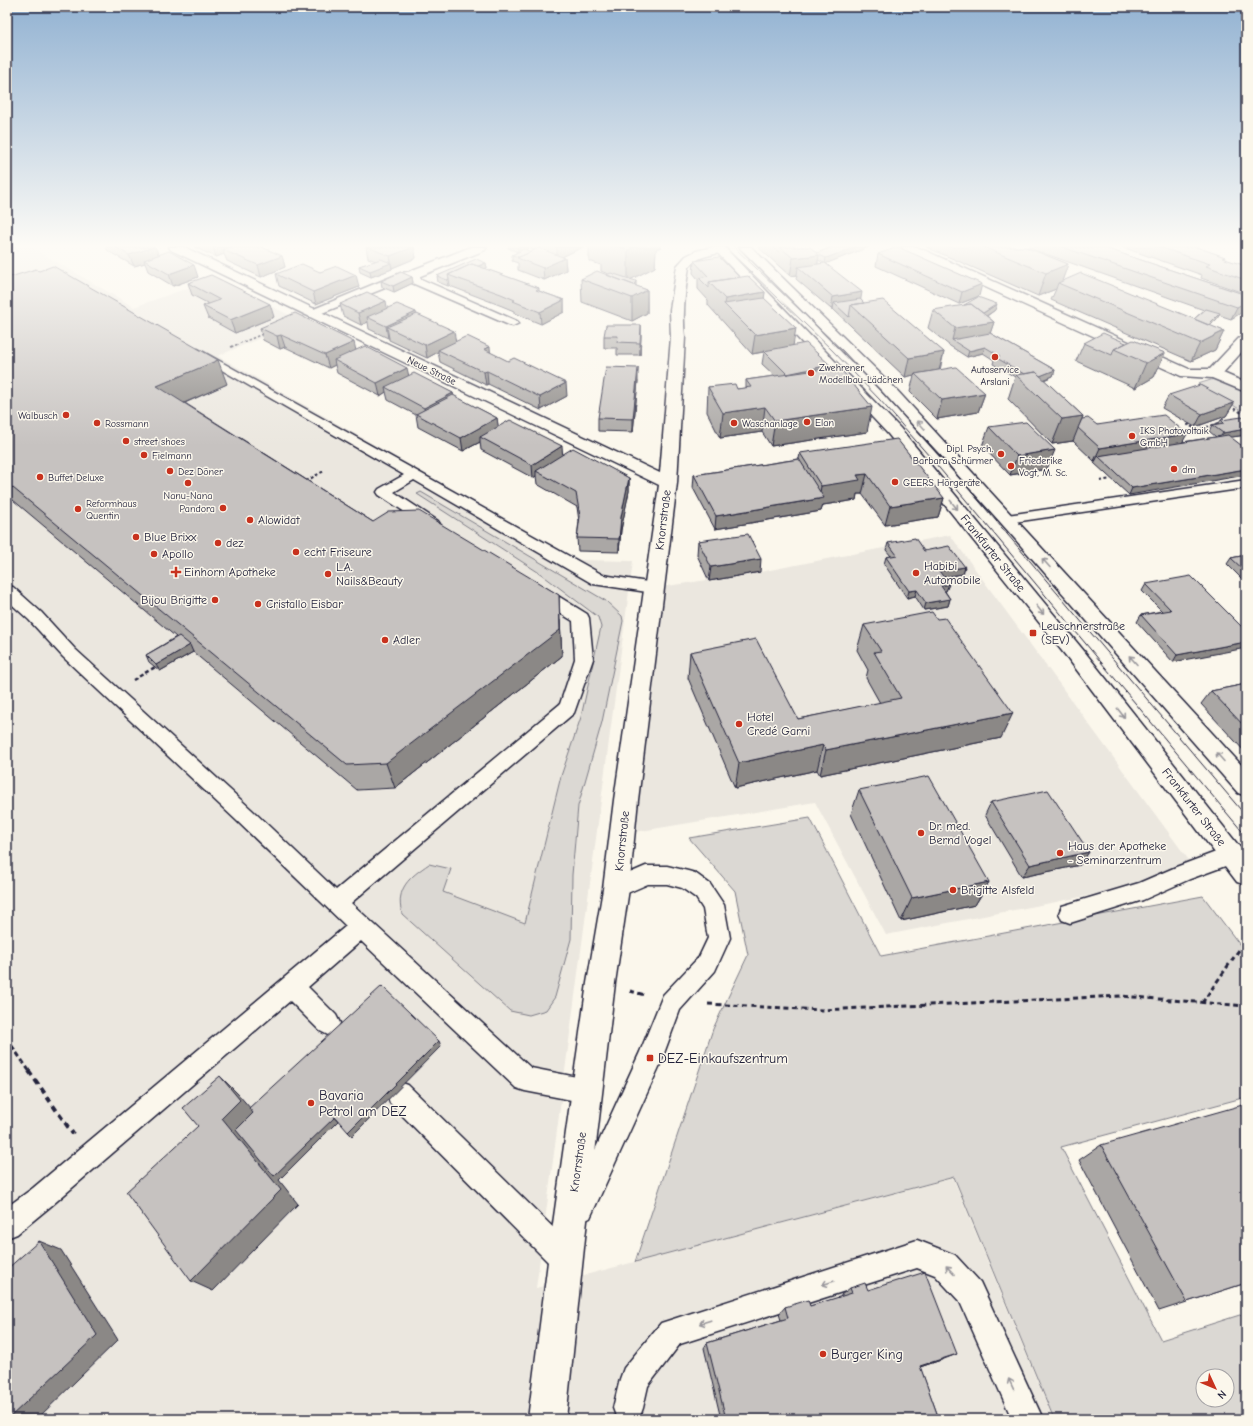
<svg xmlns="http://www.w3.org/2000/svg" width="1253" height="1426" font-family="'Comic Neue',sans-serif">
	<rect width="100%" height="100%" fill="#fbf7ec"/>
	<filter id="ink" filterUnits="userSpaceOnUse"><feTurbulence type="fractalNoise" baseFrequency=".025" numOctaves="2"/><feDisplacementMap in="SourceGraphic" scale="8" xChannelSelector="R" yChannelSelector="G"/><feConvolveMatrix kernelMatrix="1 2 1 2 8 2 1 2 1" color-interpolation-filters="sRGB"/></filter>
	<g filter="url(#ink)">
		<path fill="#ebe7df" d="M7 247H31L134 307 216 278 301 321 218 356 577 560 633 561 536 1288 953 1178 1053 1419H7Z
			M950 535 1199 874 886 935 815 802 623 834 654 588 760 572Z"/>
		<path fill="#dbd8d3" stroke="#7e7d87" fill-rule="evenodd" d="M1214 379 1246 391V413L1198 384Z
			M421 492 606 601 622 616 623 621 602 722 578 806 572 875 571 939 555 997 546 1010 529 1015 510 1011 402 914C395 888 410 877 429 864L451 869 443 892 525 923 561 776 581 717 601 627 598 617 541 574 417 494Z
			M810 818 881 956 1203 896 1246 953V1097L1061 1147 1161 1340 1246 1313V1419H1054L954 1177 635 1262 713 1029 748 955 735 891 689 838ZM1203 1376H1227V1400H1203Z"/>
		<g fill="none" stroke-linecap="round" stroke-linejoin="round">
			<defs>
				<path id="lane" d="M414 271 418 272 421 279 517 321 519 323 513 326 509 325 412 283 410 278 317 315H309L308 313 309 311 401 273Z
					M198 349 603 575 654 583 660 584 662 588 660 592 654 593 593 584 414 480 394 492 438 521 440 524 438 527 433 528 428 527 379 495 377 492 379 489 404 475 194 354 192 352 194 350Z
					M1246 480V488L1007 523 1002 522 1000 519 1002 516 1007 515Z
					M7 586 13 587 41 612 75 649 251 809 336 890 560 704 575 659 573 621 533 596 531 592 533 588 539 587 545 588 587 614 589 618 593 659 574 713 351 903 531 1068 587 1079 596 1082 599 1091 596 1100 587 1103 525 1091 516 1088 361 941 308 987 336 1015 340 1023 336 1031 328 1035 320 1031 290 1001 51 1206 17 1234 7 1238V1207L33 1188 346 926 237 821 63 657 29 620 7 600Z
					M1232 846 1239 849 1242 855 1239 861 1190 879 1143 900 1070 923 1062 920 1059 913 1062 906 1139 883 1176 867Z
					M646 866H667L688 871 695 873 710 884 724 905 730 938 715 971 680 1010 659 1067 590 1218 581 1222 572 1218 568 1209 572 1200 640 1052 663 995 699 957 708 938 703 909 696 898 682 888 667 884H648L616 898 609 896 605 889 609 882Z
					M399 1082 408 1085 575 1249 579 1259 575 1269 565 1273 555 1269 390 1103 387 1094 390 1085Z
					M917 1240 955 1255 980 1282 1043 1419H1012L960 1302 935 1275 917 1268 680 1344 648 1386 643 1408 639 1419H617L613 1408 620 1379 624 1368 661 1323Z"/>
				<path id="street" d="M169 247H184L660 473 671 337 670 310 677 266 686 256 696 251 713 247H725L727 249 725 252C712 255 699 255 689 267 685 290 682 313 685 337L677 483 638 800 629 889 615 983 585 1238 566 1419H528L551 1238 587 983 603 889 614 800 659 485 171 250Z
					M471 247H487L485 250 418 277H410L408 274 410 271Z
					M902 247H917L1189 369H1210L1241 336 1246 335V347L1223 373 1246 383V392L1212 378 1181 376 904 250Z"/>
				<path id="secondary" d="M712 247H724L900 428 1084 651 1246 855V885L1237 882 1070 661 888 434Z
					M739 247H751L892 385 1246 770V796L1238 793 1001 523 882 391Z"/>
			</defs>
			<use href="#lane" stroke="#22223b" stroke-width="3"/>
			<use href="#street" stroke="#22223b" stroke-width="3"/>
			<use href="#secondary" stroke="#22223b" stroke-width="3"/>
			<path stroke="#22223b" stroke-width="1.5" stroke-dasharray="2.5 2" stroke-linecap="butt" d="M14 247 18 251
				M231 347 265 333"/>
			<path stroke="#22223b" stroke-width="2" stroke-dasharray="3 2.5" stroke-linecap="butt" d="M1229 406 1246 415
				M1190 424 1188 425 1198 430 1222 422
				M306 481 324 471
				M1100 481 1111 479"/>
			<path stroke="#22223b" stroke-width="2.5" stroke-dasharray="4 3" stroke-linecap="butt" d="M133 680 157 666"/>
			<path stroke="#22223b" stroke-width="3" stroke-dasharray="5 3.5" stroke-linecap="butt" d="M630 991 645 995
				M1202 1003 1246 940
				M708 1004 822 1010 1121 996 1246 1006
				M7 1039 30 1072"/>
			<path stroke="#22223b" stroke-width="4" stroke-dasharray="6 4.5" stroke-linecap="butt" d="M29 1071 73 1134"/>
			<use href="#lane" fill="#fbf7ec" fill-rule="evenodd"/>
			<use href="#street" fill="#fbf7ec" fill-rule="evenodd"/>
			<use href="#secondary" fill="#fbf7ec" fill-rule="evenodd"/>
			<path stroke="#22223b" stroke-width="1" d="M725 247 832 350 880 400 930 457 1246 836
				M734 247 843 351 941 456 1246 816"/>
		</g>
		<path fill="#aaa7a5" stroke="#22223b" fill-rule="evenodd" d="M106 247H155L159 255 198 277 173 286 148 271 145 263 134 266 108 251Z
			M194 247H262L282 256 285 267 261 277 227 261 224 254 216 257Z
			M366 247H414L416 258 392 268V267V269L371 277 360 272 359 266 376 261 368 258Z
			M508 247H529V248L525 250 531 252 535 250 531 249V247H583L562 257 565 258 566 270 544 280 518 270V263L512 261V255L518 252 508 248Z
			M589 247H661L656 249 655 267 631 279 636 286 647 290V313L632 321 582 302 581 279 606 275 608 274 601 271V265L589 261Z
			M758 247H810L817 253 831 247H830H869L826 263 864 303 944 352 940 370 985 393 978 412 937 419 910 392 914 375 905 377 833 309H831L796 279 797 275 790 276ZM818 260 824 263 818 264Z
			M926 247H1025L1068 264 1062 281 1194 319 1204 310 1026 247H1102L1246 295 1231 319 1219 315 1217 319 1210 326 1224 331 1215 350 1191 361 1051 300 1056 289 1038 296Z
			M1122 247H1196L1225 257 1224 259 1246 266V294L1201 278 1202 275Z
			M878 254 979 296 959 304 876 266Z
			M694 261 739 277 765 292 764 298 793 346 830 369 867 432 771 446 762 432 720 438 707 412 708 387 737 389 746 388V380L775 376 762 364 764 352 752 354 708 305V300L698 289V279L693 273Z
			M486 263 487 268 485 269 539 288V291L564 300V312L541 324 514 313V311L502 306 450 286V285L448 286 438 282 437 276Z
			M320 272 359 287 316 304 279 286 276 274Z
			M412 277 413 283 394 292 382 287 381 281Z
			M7 278 227 384 185 403 373 522 560 620 562 656 395 788 357 790 193 652 160 671 149 662 146 655 176 637 7 495Z
			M188 283 274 317 235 333 208 318 203 306 209 304 192 295Z
			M340 304 387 308 416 314 455 342 490 353 567 396 541 410 488 384 486 385 440 362 438 352 427 358 389 340V338H388L369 329 368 322 361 325 343 316Z
			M933 310H995L987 316 994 322 990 333 1055 370 1053 376 1044 380 1083 416 1082 419 1097 425 1182 442 1216 437 1209 431 1212 425 1219 423 1221 420 1246 419V435L1231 437 1129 495 1094 463 1096 460 1094 461 1073 441 1052 444 1008 399 1015 377 993 364 994 360 983 353 967 357 950 346 928 328Z
			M641 325V337L640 355H617V348H604V336Z
			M260 328 356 350 409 376 453 393 454 396 497 418 498 427 563 455 629 478V491L621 530 619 552 578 551 577 538 579 521 577 507 537 484 536 476 533 478 481 450 480 442 463 451 418 427 416 415 388 400 386 392 380 396 337 373 335 365 329 368 285 347 280 349 263 340Z
			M1084 343H1126L1165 353 1154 377 1135 388 1076 361Z
			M638 381 633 432 598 431V418Z
			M1169 395 1234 403 1226 416 1195 427 1162 408Z
			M989 427 1047 469 1010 475 982 446Z
			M800 453 944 498 938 517 885 525 862 494H857L856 500 823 505 821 511 715 529 693 488 694 475 799 459Z
			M698 541 760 572 709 581 697 555Z
			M888 543 924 551 963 574 943 577 949 584 946 591H945L950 599 948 606 924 610 915 596 907 598 884 564 886 557 891 556 886 550Z
			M1246 555V583L1227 564 1231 558Z
			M1146 584 1246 631 1173 662 1137 622 1141 615 1162 611 1142 591Z
			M864 625 1001 738 820 775 817 770 735 788 688 678 690 652 798 719 880 703 866 678 868 670 857 650Z
			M1246 684V753L1201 704 1211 691Z
			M859 790 989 882 975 905 901 921 851 814Z
			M991 802 1089 852 1080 865 1022 877 985 815Z
			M1101 1145 1246 1283 1159 1311 1079 1160Z
			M850 1288 868 1290 944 1359 920 1367 939 1419H721L704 1348 707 1343 781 1320 779 1314 785 1307 810 1306 841 1297V1295Z"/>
		<path fill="#8b8886" stroke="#22223b" d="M154 247H155L160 258 144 260 145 263 134 266 129 255Z
			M213 247H245L223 250 224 254 216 257Z
			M414 247 416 258 392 268 390 256Z
			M518 247H529V248L518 252Z
			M557 247H583L557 259Z
			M634 247H661L656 249 655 267 628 281V250Z
			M856 247H869L825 264 826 258Z
			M819 255 816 272 798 267 797 275 790 276 793 258Z
			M282 256 285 267 261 277 258 265Z
			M565 258 566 270 544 280 543 268Z
			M391 263 392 269 371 277 370 271Z
			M486 263 487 268 462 280 454 277Z
			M1068 264 1061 284 1058 283 1056 289 1038 296 1046 273Z
			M194 265 198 277 173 286 169 274Z
			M356 275 359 287 316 304 313 292Z
			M412 277 413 283 394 292 393 286Z
			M449 279 450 285 448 286 447 280Z
			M636 281V293L647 290V313L632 321V298L629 294Z
			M982 284 979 296 959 304 962 292Z
			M765 292 762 315 724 304 725 299Z
			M862 292 860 304 834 303 833 309H831L833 297Z
			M564 300V312L541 324 540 312Z
			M386 301 388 313 367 317 368 322 361 325 358 313Z
			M1246 302V310L1231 319 1237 307Z
			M270 304 274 317 235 333 230 320Z
			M997 304 995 310 973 325 994 322 988 340H952L955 328 973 320Z
			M416 312 418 324 387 327 389 338H388L386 326Z
			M1220 313 1217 319 1201 334 1204 328Z
			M641 325V337L640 355V343Z
			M796 328 793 346 752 354 755 335Z
			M454 331 456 343 438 350V352L427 358 425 345Z
			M1224 331 1215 350 1191 361 1200 343Z
			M281 335 285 347 280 349 277 336Z
			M354 342 357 355 334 360 335 365 329 368 325 355Z
			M490 347 491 359 484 349Z
			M985 347 983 353 967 357 969 351Z
			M944 352 939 370 915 374 914 375 905 377 909 358Z
			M1165 353 1154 377 1135 388 1146 363Z
			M218 360 227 384 168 410 157 386Z
			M830 365 828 378 785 387 787 374Z
			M407 368 410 381 385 387 386 392 380 396 377 383Z
			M638 368V381L633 432V419Z
			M1055 370 1053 376 1030 385 1032 379Z
			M487 371 488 384 486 385 484 372Z
			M566 383 567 396 541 410 540 397Z
			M453 393 455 406 426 420 424 408Z
			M985 393 978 412 937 419 942 400Z
			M1234 403 1226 416 1195 427 1202 414Z
			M765 407 762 432 720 438 723 413Z
			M872 407 867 432 771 446 775 421Z
			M1083 416 1073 441 1052 444 1062 419Z
			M497 418 499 431 480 437V442L463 451 461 438Z
			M1246 429V435L1219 439 1223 433Z
			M1187 434 1180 447 1098 456 1096 460 1094 461 1100 448Z
			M562 446 563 459 536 471V476L533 478 532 465Z
			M1055 450 1047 469 1010 475 1017 456Z
			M1246 469V475L1129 495 1132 488Z
			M867 474 862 494H857L856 500 823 505 821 511 715 529 716 516 819 499 821 486 857 475Z
			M629 478V491L621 530 619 552V539L621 517Z
			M944 498 938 517 885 525 890 506Z
			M761 559 760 572 709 581 711 567Z
			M965 567 963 574 937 578 939 571Z
			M949 584 946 591 938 592 941 586Z
			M917 590 915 596 907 598 909 591Z
			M559 595 560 620 562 656 395 788 386 763Z
			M950 599 948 606 924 610 926 603Z
			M1246 642V648L1173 662 1177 655Z
			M190 645 193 652 160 671 156 665Z
			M1013 713 1001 738 820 775 826 750Z
			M823 745 817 770 735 788 739 763Z
			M1089 852 1080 865 1022 877 1030 865Z
			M989 882 975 905 901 921 912 898Z
			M439 1041 441 1046 352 1136 348 1132Z
			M220 1076 238 1094 258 1117H335L338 1121 279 1180 298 1204 213 1291 191 1281 222 1118Z
			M39 1241 61 1250 118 1340 37 1419H8Z
			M957 1354 944 1359 908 1371 920 1366Z"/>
		<path fill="#c6c2c0" stroke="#22223b" d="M115 247H154L129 255Z
			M231 247H262L282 256 258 265 223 250Z
			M367 247H414L390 256Z
			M619 247H634L628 250Z
			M773 247H782H780L779 252Z
			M780 247H810L819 255 793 258Z
			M833 247H856L826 258 819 255 817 253Z
			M898 247 982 284 962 292 878 254Z
			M983 247H1025L1068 264 1046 273Z
			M1062 247H1102L1246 295V302L1237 307Z
			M1159 247H1196L1225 257 1222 258 1246 266V280L1206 266 1210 264Z
			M539 248 565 258 543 268 517 258Z
			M524 249 531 252 519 257 512 255Z
			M169 251 194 265 169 274 144 260Z
			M719 257 739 277 709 282V288L699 278 708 276 694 261Z
			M381 259 391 263 370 271 359 266Z
			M476 259 486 263 478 266 472 264 448 275 449 279 447 280 437 276Z
			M825 263 862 292 833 297 798 267Z
			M302 264 320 272 337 266 356 275 313 292 276 274Z
			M472 264 539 288 536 290 564 300 540 312 513 301 515 300 501 294 448 275Z
			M53 266 218 360 157 386 373 522 389 512 419 511 559 595 560 630 386 763 347 765 7 483V278L36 269 39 271Z
			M597 271 647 290 632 298 581 279Z
			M401 272 412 277 393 286 381 281Z
			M611 273 636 281 634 285 606 275Z
			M1081 273 1224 331 1200 343 1058 283Z
			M211 275 270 304 230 320 203 306 220 300 188 283Z
			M748 276 765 292 725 299 709 282Z
			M367 292 386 301 358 313 340 304Z
			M978 297 997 304 983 313 971 304 964 305Z
			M764 298 796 328 755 335 724 304Z
			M860 299 864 303 851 305 849 317 834 303Z
			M883 300 944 352 909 358 851 305Z
			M397 304 416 312 386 326 367 317Z
			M971 304 994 322 955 328 933 310Z
			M1206 309 1220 313 1208 325 1194 319Z
			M295 313 354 342 325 355 281 335 277 336 260 328Z
			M417 314 454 331 425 345 387 327Z
			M606 325H641L640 343 617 342 618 336H604Z
			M990 333 1055 370 1040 376 1036 372 1024 374 995 357 1000 356 985 347 969 351 952 340Z
			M1103 333 1126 343 1114 349 1112 355 1084 343Z
			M467 336 490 347 484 349 508 361 514 358 566 383 540 397 487 371 484 372 438 350Z
			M1133 340 1165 353 1146 363 1114 349Z
			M806 343 830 365 787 374 764 351Z
			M365 346 407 368 377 383 334 360Z
			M606 367 638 368 633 419 598 418Z
			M839 367 872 407 775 421 765 407 723 413 708 387 735 384 737 389 751 387 746 380Z
			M956 367 985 393 942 400 915 374Z
			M1036 372 1083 416 1062 419 1016 375Z
			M414 373 453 393 424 408 385 387Z
			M1200 385 1234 403 1202 414 1169 395Z
			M453 395 497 418 461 438 416 414Z
			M1164 415 1187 434 1100 448 1078 428 1082 419 1088 418 1097 425Z
			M1242 417 1246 419V429L1223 433 1212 425 1224 423 1221 420Z
			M510 420 562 446 532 465 480 437Z
			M1026 422 1055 450 1017 456 989 427Z
			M1228 435 1246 449V469L1132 488 1098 456Z
			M897 439 944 498 890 506 867 474 857 475 860 480 821 486 800 453Z
			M573 448 629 478 621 517 619 539 577 538 580 516 576 493 536 471Z
			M799 459 824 498 716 516 694 475Z
			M748 534 761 559 711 567 698 541Z
			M915 538 924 551 949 546 965 567 939 571 949 584 941 586 950 599 926 603 917 590 909 591 886 557 897 555 888 543Z
			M1246 555V572L1231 558Z
			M1191 576 1246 631V642L1177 655 1141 615 1171 610 1146 584Z
			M932 612 937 619 945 618 1013 713 826 750 823 745 739 763 690 652 756 639 798 719 901 698 874 652 881 651 864 625Z
			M179 636 190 645 156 665 146 655Z
			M1246 684V728L1211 691Z
			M929 776 989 882 912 898 859 790Z
			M1048 790 1089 852 1030 865 991 802Z
			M382 986 439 1041 348 1132 335 1117 274 1176 236 1130 253 1113 249 1108Z
			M220 1076 240 1100 222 1118 281 1190 191 1281 126 1192 198 1126 183 1108Z
			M1246 1104V1283L1187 1302 1101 1145Z
			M39 1241 97 1335 8 1419H7V1269Z
			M925 1272 957 1354 920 1366 939 1419H726L707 1343 788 1318 785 1307 808 1300 810 1306 852 1293 850 1288 865 1283 868 1290Z"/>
		<defs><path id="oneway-shaft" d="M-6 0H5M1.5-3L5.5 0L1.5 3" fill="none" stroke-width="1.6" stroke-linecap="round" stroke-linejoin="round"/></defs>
		<g stroke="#99979c">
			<use href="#oneway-shaft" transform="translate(921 425) rotate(-132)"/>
			<use href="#oneway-shaft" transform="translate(954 505) rotate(51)"/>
			<use href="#oneway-shaft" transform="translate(1046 563) rotate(-132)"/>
			<use href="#oneway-shaft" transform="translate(1040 610) rotate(51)"/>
			<use href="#oneway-shaft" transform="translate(1133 660) rotate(-132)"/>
			<use href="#oneway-shaft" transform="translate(1121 713) rotate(52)"/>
			<use href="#oneway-shaft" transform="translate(1220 757) rotate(-132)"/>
			<use href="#oneway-shaft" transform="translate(950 1270) rotate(-133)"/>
			<use href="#oneway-shaft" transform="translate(828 1283) rotate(162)"/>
			<use href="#oneway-shaft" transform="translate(705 1322) rotate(162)"/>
			<use href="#oneway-shaft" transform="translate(1011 1384) rotate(-115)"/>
		</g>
	</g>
	<linearGradient id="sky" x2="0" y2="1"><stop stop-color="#92b2d2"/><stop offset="0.55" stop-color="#fdfbf6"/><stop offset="1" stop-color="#fdfbf6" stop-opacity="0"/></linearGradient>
	<rect width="1253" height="446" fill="url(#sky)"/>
	<g fill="#c8321e" stroke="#fbf7ec" stroke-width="1.5">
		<circle cx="995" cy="357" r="4"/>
		<circle cx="811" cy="373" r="4"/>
		<circle cx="66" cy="415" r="4"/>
		<circle cx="807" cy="422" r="4"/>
		<circle cx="97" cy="423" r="4"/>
		<circle cx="734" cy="423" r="4"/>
		<circle cx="1132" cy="436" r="4"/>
		<circle cx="126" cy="441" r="4"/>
		<circle cx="1001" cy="454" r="4"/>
		<circle cx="144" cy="455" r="4"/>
		<circle cx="1011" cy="466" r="4"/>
		<circle cx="1174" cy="469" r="4"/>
		<circle cx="170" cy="471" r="4"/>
		<circle cx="40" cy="477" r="4"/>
		<circle cx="895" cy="482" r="4"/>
		<circle cx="188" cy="483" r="4"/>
		<circle cx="223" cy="508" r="4"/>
		<circle cx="78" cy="509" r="4"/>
		<circle cx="250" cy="520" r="4"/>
		<circle cx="136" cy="537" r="4"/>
		<circle cx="218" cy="543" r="4"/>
		<circle cx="296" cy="552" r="4"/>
		<circle cx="154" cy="554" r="4"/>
		<path d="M174 566h4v4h4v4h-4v4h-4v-4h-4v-4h4z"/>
		<circle cx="916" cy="573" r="4"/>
		<circle cx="328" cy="574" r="4"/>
		<circle cx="215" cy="600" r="4"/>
		<circle cx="258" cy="604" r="4"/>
		<rect x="1029" y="629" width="8" height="8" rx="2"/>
		<circle cx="385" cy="640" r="4"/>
		<circle cx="739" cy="724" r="4"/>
		<circle cx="921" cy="833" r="4"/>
		<circle cx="1060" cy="853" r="4"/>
		<circle cx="953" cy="890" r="4"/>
		<rect x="646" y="1054" width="8" height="8" rx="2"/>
		<circle cx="311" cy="1103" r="4"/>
		<circle cx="823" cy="1354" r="4"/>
	</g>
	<g text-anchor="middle" stroke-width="3" stroke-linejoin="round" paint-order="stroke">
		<g font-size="10" fill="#22223b" stroke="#fbf7ec" text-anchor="start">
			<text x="819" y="371">Zwehrener<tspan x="819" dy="12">Modellbau-Lädchen</tspan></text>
			<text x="995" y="373" text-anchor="middle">Autoservice<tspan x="995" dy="12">Arslani</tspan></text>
			<text x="58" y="419" text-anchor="end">Walbusch</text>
			<text x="815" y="426">Elan</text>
			<text x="105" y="427">Rossmann</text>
			<text x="742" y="427">Waschanlage</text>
			<text x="1140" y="434">IKS Photovoltaik<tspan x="1140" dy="12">GmbH</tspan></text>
			<text x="134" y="445">street shoes</text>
			<text x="993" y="452" text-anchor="end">Dipl. Psych.<tspan x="993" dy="12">Barbara Schürmer</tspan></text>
			<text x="152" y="459">Fielmann</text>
			<text x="1019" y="464">Friederike<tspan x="1019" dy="12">Vogt, M. Sc.</tspan></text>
			<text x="1182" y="473">dm</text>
			<text x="178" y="475">Dez Döner</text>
			<text x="48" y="481">Buffet Deluxe</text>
			<text x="903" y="486">GEERS Hörgeräte</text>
			<text x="188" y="499" text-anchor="middle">Nanu-Nana</text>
			<text x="86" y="507">Reformhaus<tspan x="86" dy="12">Quentin</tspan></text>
			<text x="215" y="512" text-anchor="end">Pandora</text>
		</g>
		<g font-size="10" fill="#22223b" stroke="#fbf7ec">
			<text transform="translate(432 370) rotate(26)" y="4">Neue Straße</text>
		</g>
		<g font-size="12" fill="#22223b" stroke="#fbf7ec" text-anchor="start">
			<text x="258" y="524">Alowidat</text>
			<text x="144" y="541">Blue Brixx</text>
			<text x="226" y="547">dez</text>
			<text x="304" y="556">echt Friseure</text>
			<text x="162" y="558">Apollo</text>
			<text x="924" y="570">Habibi<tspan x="924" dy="14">Automobile</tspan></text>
			<text x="336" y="571">L.A.<tspan x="336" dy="14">Nails&amp;Beauty</tspan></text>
			<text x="184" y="576">Einhorn Apotheke</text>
			<text x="207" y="604" text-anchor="end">Bijou Brigitte</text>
			<text x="266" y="608">Cristallo Eisbar</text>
			<text x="1041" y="630">Leuschnerstraße<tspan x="1041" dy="14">(SEV)</tspan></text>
			<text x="393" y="644">Adler</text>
			<text x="747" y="721">Hotel<tspan x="747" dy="14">Credé Garni</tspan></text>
			<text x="929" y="830">Dr. med.<tspan x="929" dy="14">Bernd Vogel</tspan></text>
			<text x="1068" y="850">Haus der Apotheke<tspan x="1068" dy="14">- Seminarzentrum</tspan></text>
			<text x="961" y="894">Brigitte Alsfeld</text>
		</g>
		<g font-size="12" fill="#22223b" stroke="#fbf7ec">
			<text transform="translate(663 520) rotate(-83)" y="4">Knorrstraße</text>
			<text transform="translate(993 553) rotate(51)" y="4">Frankfurter Straße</text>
			<text transform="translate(1194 807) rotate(52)" y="4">Frankfurter Straße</text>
			<text transform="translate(622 841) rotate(-84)" y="4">Knorrstraße</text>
			<text transform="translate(578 1162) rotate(-82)" y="4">Knorrstraße</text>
		</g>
		<g font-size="14" fill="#22223b" stroke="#fbf7ec" text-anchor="start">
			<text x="658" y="1063">DEZ-Einkaufszentrum</text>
			<text x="319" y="1100">Bavaria<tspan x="319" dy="16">Petrol am DEZ</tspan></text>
			<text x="831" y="1359">Burger King</text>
		</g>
	</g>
	<rect width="1253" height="1426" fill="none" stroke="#fbf7ec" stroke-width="24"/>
	<rect x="12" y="12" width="1229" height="1402" fill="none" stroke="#22223b" stroke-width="1.5" filter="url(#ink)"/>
	<g transform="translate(1215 1388) rotate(134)"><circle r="19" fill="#fbf7ec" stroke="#a4a2a5"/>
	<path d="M0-3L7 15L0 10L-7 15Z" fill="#c8321e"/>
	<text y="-6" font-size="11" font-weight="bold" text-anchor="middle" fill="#22223b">N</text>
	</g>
</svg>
